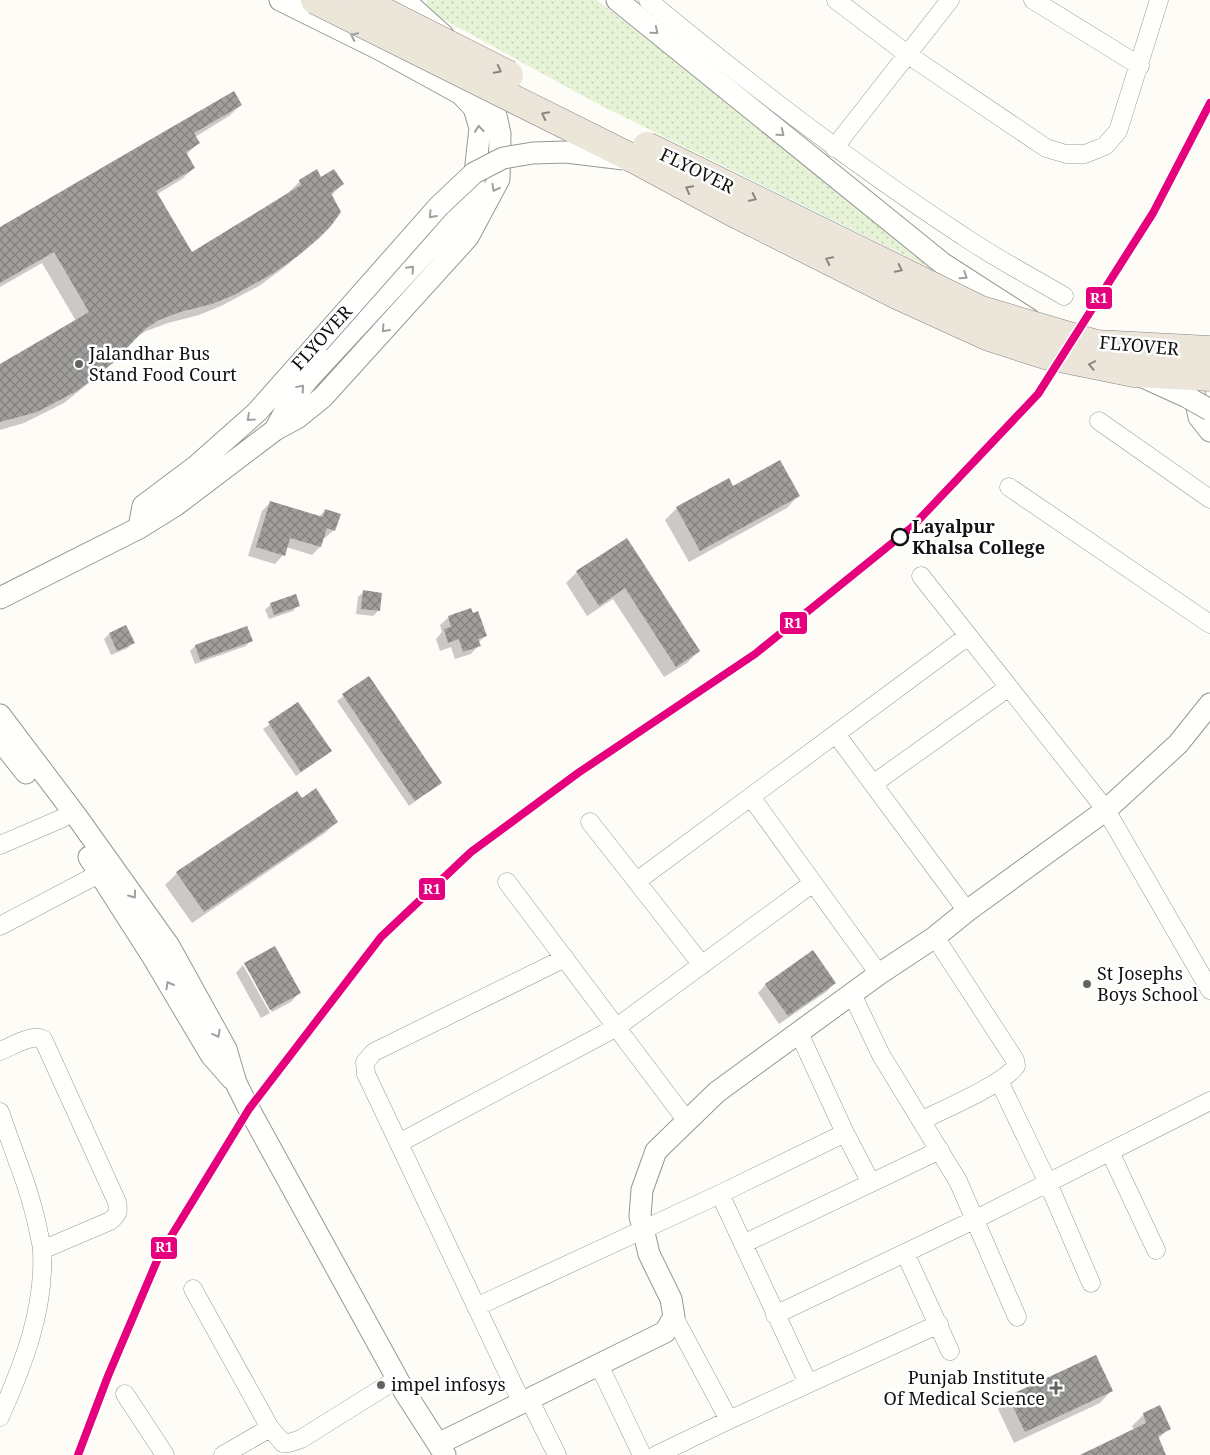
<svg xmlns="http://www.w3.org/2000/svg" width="1210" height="1455" font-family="'Noto Serif',serif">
	<defs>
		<pattern id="grass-dots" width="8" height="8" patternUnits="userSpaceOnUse" patternTransform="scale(1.25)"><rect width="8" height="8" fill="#e7f3d7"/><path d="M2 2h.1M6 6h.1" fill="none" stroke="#c5cfb8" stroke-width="1.8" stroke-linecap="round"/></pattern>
		<pattern id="building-cross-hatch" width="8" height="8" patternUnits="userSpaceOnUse" patternTransform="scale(1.25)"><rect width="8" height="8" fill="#a19f9c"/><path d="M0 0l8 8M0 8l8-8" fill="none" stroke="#82807e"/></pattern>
	</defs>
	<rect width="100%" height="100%" fill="#fdfcf7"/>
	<path fill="url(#grass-dots)" d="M427 0H597L721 97 936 271 598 104 423 8Z"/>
	<path fill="#0003" d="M241 105 229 116 195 137 198 143 186 155 194 168 182 179 156 195 191 254 289 194 288 193 300 181 320 179 342 184 331 196 318 237 285 267 259 286 221 306 199 315 168 323 146 331 134 339 100 374 64 403 24 423 0 430V366L76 321 42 263 0 287V228Z
		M733 487 798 496 787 508 689 562 665 520 677 508Z
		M271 502 319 517 325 510 334 530 325 538H323L320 547 312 555 286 547 283 555 275 564 248 556 262 511Z
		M627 540 699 651 687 663 664 677 613 599 587 616 566 583 577 572Z
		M364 592 378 611 373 616 356 614 358 597Z
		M271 604 298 605 293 611 269 619 265 610Z
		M449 617 485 636 478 643 479 645 471 654 455 659 451 647 440 651 436 639 442 632 440 625Z
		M109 634 133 642 128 648 111 655 104 639Z
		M251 640 246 646 195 664 190 651 195 646Z
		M368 678 440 783 409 806 337 701Z
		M298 704 330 751 296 776 263 729Z
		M302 800 337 822 325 833 192 923 165 885 177 873Z
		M274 948 299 993 291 1002 272 1012 246 965H243Z
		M243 965 270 1013 261 1018 236 973Z
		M835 983 826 992 779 1024 758 993 766 984Z
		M1111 1391 1100 1403 1014 1443 998 1409 1009 1397Z
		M1144 1414 1169 1428 1158 1439 1164 1455H1083L1134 1430 1132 1426Z"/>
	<path fill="url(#building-cross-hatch)" d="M234 91 242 105 194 133 200 143 186 152 195 168 156 191 192 252 301 185 299 180 317 169 321 177 334 169 344 184 331 193 341 212 331 226 318 239 298 256 272 274 234 295 212 304 180 312 159 320 145 329 113 363 77 391 37 412 0 422V364L89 312 54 252 0 283V227Z
		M780 460 800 496 700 551 676 507 729 478 733 486Z
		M270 501 323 517 325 509 341 514 335 531 327 528 321 547 290 538 285 556 256 547Z
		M627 538 700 651 676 667 625 588 599 606 576 571Z
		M363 590 382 593 380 611 361 609Z
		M296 594 300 606 274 615 270 603Z
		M471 608 473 613 478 611 487 636 478 639 481 646 463 652 459 639 448 643 444 629 451 627 448 616Z
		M126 625 135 643 117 651 109 633Z
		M247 626 253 641 200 660 195 645Z
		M369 676 442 783 415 801 342 694Z
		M298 702 332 751 301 772 268 722Z
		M316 788 338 822 204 912 176 872 297 791 302 798Z
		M275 946 301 993 270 1010 244 963Z
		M813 950 836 983 788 1016 765 984Z
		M1096 1355 1113 1391 1025 1432 1008 1396Z
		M1160 1405 1171 1429 1158 1436 1166 1455H1080L1146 1423 1143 1413Z"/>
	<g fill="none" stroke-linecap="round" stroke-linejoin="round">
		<defs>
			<path id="minor" d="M648 0C749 84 853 164 963 236 995 258 1030 276 1064 296
				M836 0 907 54 1046 148 1066 154H1085L1105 146 1118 131 1159 0
				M1033 0 1140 66
				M834 148 950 0
				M1099 421 1210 499
				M1009 487 1210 624
				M921 576 1106 810 1210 990
				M836 734 967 911
				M873 784 1009 687
				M751 797 879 974
				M590 822 702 965
				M0 845 63 818
				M637 881 968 636
				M507 882 687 1121
				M0 926 110 868
				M852 994 881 1055 958 1181 1017 1317
				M799 1033 845 1133 871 1183
				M0 1051C13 1046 30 1034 43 1039L117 1202C119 1211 118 1215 110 1221L42 1250
				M999 1081 1048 1183 1091 1283
				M0 1112C13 1151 30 1189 38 1229 39 1236 42 1244 42 1251 45 1310 23 1365 0 1417
				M922 1120C943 1110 1004 1084 1016 1066L1015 1060 935 937
				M399 1143 617 1027 813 883
				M1110 1152 1156 1250
				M720 1194 808 1383
				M743 1244 940 1150
				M905 1253 950 1351
				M193 1289 270 1428 283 1443H289L301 1439 397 1379
				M476 1307 720 1194 845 1133
				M775 1315 976 1219 1210 1101
				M674 1317 729 1420
				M599 1365 642 1455
				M125 1394 165 1455
				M529 1399 557 1455
				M522 1403 366 1074 365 1062 374 1052 565 958
				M223 1455 270 1428
				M656 1455 729 1420 939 1324"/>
			<path id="tertiary" d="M404 0 443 35
				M617 0 942 263 1029 319
				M1193 388 1199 417 1210 431
				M275 430 291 400 310 377 451 225 473 191 480 128 474 108 461 94 379 49 280 0
				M139 528 143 506 195 467 257 412 318 343
				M0 598 139 528 176 505 275 430 297 418 323 397 468 237 499 179 500 134 497 120 493 102 478 81
				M0 715 77 817 169 946 226 1049 236 1083 249 1109 404 1391 445 1455
				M0 740 26 773
				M89 857 151 954 211 1055 232 1079
				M438 1444 665 1332 674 1317 671 1299 649 1254 640 1216 642 1190 656 1151 717 1092 879 974 935 937 967 911 1106 810 1178 744 1210 704"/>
		</defs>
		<use href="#minor" stroke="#979795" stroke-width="19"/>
		<use href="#tertiary" stroke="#979795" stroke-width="23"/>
		<use href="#minor" stroke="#fffffe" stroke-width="18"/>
		<use href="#tertiary" stroke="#fffffe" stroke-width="21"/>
		<defs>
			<path id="tertiary-bridge" d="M318 343 439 206 474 173 503 158 533 153 566 152 624 159
				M1143 377 1187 397 1210 410"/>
			<path id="trunk-bridge" d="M315 0 634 159 732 212 897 295 989 337 1045 355 1134 373 1210 377
				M361 0 509 75
				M647 146 981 310 1096 344 1210 350"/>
		</defs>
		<use href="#tertiary-bridge" stroke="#979795" stroke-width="23" stroke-linecap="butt"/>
		<use href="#trunk-bridge" stroke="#858482" stroke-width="29" stroke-linecap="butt"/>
		<use href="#tertiary-bridge" stroke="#fffffe" stroke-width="21"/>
		<use href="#trunk-bridge" stroke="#ece5da" stroke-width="28"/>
		<defs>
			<path id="rail-1" d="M78 1455 108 1376 159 1256 249 1109 381 937 471 852 578 773 755 654 912 527 1038 394 1153 213 1210 103"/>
		</defs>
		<use href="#rail-1" stroke="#fff" stroke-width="11"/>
		<use href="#rail-1" stroke="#e5007d" stroke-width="8"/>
	</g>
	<defs><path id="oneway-chevron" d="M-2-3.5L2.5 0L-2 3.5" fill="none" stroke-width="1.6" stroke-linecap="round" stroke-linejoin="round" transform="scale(1.25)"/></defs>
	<g stroke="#a0a09f">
		<use href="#oneway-chevron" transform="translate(655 31) rotate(39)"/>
		<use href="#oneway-chevron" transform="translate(354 36) rotate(-154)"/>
		<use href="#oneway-chevron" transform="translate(479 129) rotate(-95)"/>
		<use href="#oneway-chevron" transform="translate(781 133) rotate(39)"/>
		<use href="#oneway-chevron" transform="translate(495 188) rotate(119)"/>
		<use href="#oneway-chevron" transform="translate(432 215) rotate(132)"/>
		<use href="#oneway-chevron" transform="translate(411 269) rotate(-47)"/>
		<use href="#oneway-chevron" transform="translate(964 276) rotate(33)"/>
		<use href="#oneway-chevron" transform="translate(385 329) rotate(132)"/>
		<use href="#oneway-chevron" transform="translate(301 388) rotate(-50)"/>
		<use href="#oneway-chevron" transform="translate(250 418) rotate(138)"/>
		<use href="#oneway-chevron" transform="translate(133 895) rotate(54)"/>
		<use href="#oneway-chevron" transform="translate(169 985) rotate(-120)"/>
		<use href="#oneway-chevron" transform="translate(217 1034) rotate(61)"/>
	</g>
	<g stroke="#898680">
		<use href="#oneway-chevron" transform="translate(498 70) rotate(27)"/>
		<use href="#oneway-chevron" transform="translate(545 115) rotate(-153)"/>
		<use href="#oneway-chevron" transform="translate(689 189) rotate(-152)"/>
		<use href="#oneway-chevron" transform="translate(753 198) rotate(26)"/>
		<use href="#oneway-chevron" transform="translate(829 260) rotate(-154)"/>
		<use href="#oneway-chevron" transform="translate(899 269) rotate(26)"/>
		<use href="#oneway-chevron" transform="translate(1092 365) rotate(-169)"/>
	</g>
	<g fill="#646362" stroke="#fff" stroke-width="2">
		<circle cx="79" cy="364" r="5"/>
		<circle cx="1087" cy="984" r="5"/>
		<circle cx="381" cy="1385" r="5"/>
		<path d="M1053.5 1380.5h5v5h5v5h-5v5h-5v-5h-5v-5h5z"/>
	</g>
	<circle fill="#fff" stroke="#111" stroke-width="2.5" cx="900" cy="537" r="8"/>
	<g text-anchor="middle" stroke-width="5" stroke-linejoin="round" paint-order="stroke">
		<g font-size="18" fill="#111" stroke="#fff">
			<text transform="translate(697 171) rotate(26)" y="6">FLYOVER</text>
			<text transform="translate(322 338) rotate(-48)" y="6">FLYOVER</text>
			<text transform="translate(1139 346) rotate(5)" y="6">FLYOVER</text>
		</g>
		<g font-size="18" fill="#111" stroke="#fff" text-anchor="start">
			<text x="89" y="360">Jalandhar Bus<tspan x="89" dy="21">Stand Food Court</tspan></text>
			<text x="1097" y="980">St Josephs<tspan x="1097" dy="21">Boys School</tspan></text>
			<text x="1045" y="1384" text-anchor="end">Punjab Institute<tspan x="1045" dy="21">Of Medical Science</tspan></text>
			<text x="391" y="1391">impel infosys</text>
		</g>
		<g font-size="18" font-weight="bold" fill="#111" stroke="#fff" text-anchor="start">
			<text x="912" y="533">Layalpur<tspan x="912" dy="21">Khalsa College</tspan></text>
		</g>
	</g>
	<g stroke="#fff" stroke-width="2">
		<rect x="1085" y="286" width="28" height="24" rx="5" fill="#e5007d"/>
		<rect x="779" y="611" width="29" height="24" rx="5" fill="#e5007d"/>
		<rect x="418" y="877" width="28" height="24" rx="5" fill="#e5007d"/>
		<rect x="150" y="1236" width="28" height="24" rx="5" fill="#e5007d"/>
	</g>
	<g font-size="14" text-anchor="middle" font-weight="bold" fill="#fff">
		<text x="1099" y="303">R1</text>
		<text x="793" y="628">R1</text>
		<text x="432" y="894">R1</text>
		<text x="164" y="1252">R1</text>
	</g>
</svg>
